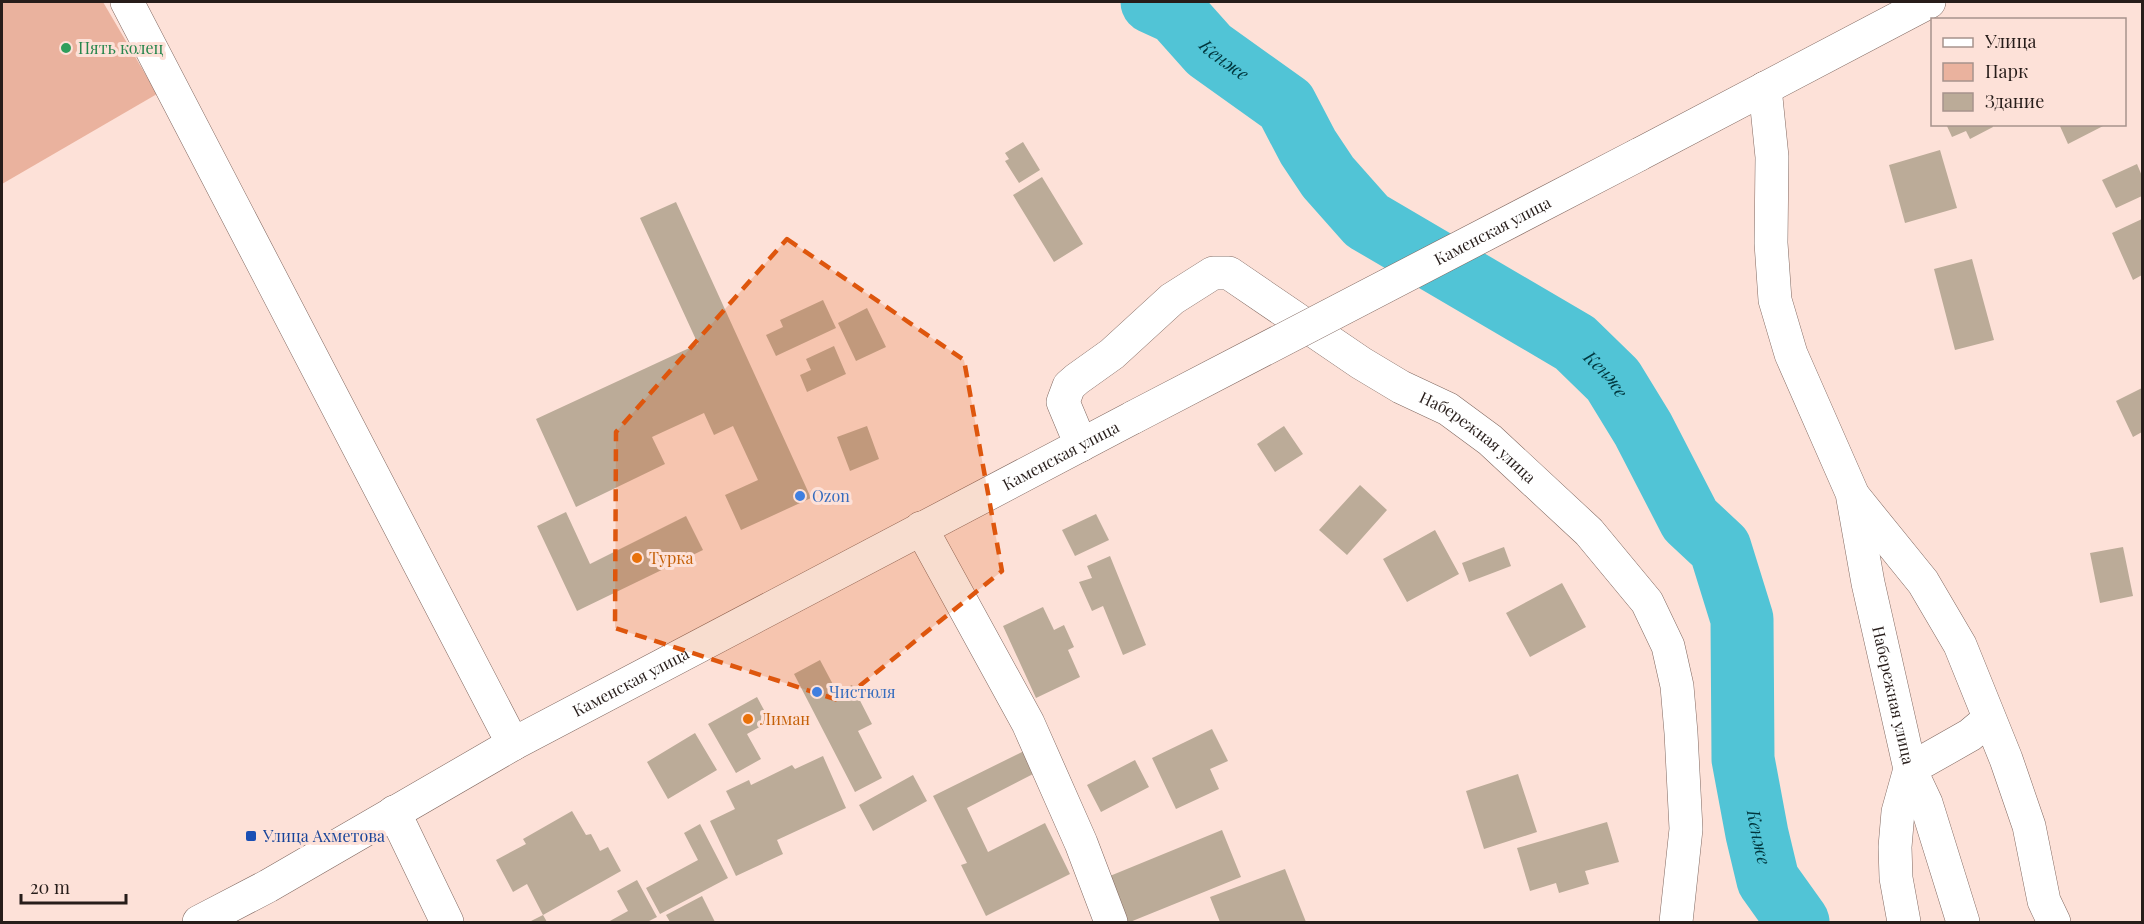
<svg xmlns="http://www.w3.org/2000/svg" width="2144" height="924" font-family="'Playfair Display',serif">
	<rect width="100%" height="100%" fill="#fde1d8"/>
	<path fill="#eab29e" d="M2 2H103L157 94 2 184Z"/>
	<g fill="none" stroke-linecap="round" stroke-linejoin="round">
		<path stroke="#51c4d6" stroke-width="63" id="s1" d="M1152 2 1176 13 1209 50 1286 105 1308 147 1328 177 1367 221 1575 343 1613 380 1643 429 1690 520 1720 548 1742 619 1743 759 1757 834 1768 880 1798 922"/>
	</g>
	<path fill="#bbab98" d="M1946 124H1992L1993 127 1970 139 1966 131 1952 137Z
		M2059 124H2107L2068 144Z
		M1023 142 1040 170 1019 183 1005 161 1009 159 1005 153Z
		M1940 150 1957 208 1905 223 1889 165Z
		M2137 164 2142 176V196L2116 208 2102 180Z
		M1042 177 1083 244 1054 262 1013 195Z
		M676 202 811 498 741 530 725 495 758 480 733 426 714 435 704 413 652 437 665 464 576 507 536 419 698 344 640 218Z
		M2142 219V275L2133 280 2112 233Z
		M1972 259 1994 340 1955 350 1934 269Z
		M823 300 836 328 776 356 766 335 783 327 780 320Z
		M867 308 886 347 856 361 838 323Z
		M834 346 846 374 807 392 800 375 811 370 806 359Z
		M2142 388V432L2133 437 2116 401Z
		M867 426 879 459 850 471 837 437Z
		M1284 426 1303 454 1275 472 1257 444Z
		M1360 485 1387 510 1347 555 1319 530Z
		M566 512 590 564 686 516 703 550 577 611 537 526Z
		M1096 514 1109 540 1075 556 1062 530Z
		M1435 530 1459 574 1407 602 1383 559Z
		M1504 547 1511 566 1469 582 1462 563Z
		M2123 547 2133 596 2100 603 2090 553Z
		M1110 556 1146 645 1123 655 1103 606 1092 611 1079 582 1092 578 1087 566Z
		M1562 583 1586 627 1530 657 1506 613Z
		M1043 607 1054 630 1064 625 1074 647 1068 650 1080 677 1036 698 1003 626Z
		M820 660 837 692 852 685 872 724 858 731 882 778 855 792 794 674Z
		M757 697 770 721 747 734 761 759 736 773 708 724Z
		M1212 729 1228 761 1210 769 1219 789 1176 809 1152 758Z
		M695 733 717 770 668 799 647 762Z
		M1028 749 1039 771 967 808 988 852 1045 823 1070 874 986 916 961 865 967 863 933 796Z
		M823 756 846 808 777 840 783 854 736 876 710 821 735 809 726 791 749 780 751 785 792 765 795 769Z
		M1135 760 1149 787 1101 812 1087 785Z
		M1518 774 1537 832 1484 849 1466 791Z
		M913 775 927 801 873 831 859 805Z
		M572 811 586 835 591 834 600 851 608 847 621 871 543 915 547 922H529L543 915 527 884 513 892 496 860 526 844 523 839Z
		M1607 822 1619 862 1585 871 1589 884 1559 893 1556 883 1530 891 1517 848Z
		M700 824 728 878 660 914 646 888 698 860 684 833Z
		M1222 830 1241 877 1130 922H1123L1105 878Z
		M1285 869 1306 922H1220L1210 897Z
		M637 880 657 917 647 922H608L628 911 617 891Z
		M702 896 715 922H670L666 915Z"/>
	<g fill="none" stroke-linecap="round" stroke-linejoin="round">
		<defs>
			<g id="minor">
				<path d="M127 2 513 744"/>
				<path id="s2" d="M1765 88 1772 157 1771 243 1775 300 1791 354 1852 493 1868 583 1910 769 1898 812 1895 847 1896 878 1904 922"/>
				<path d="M1638 155 1929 2"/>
				<path id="s3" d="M1081 445 1063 402 1069 386 1077 379 1112 354 1172 299 1213 273H1229L1361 363 1401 387 1448 409 1490 440 1589 532 1647 602 1668 646 1677 686 1681 733 1686 829 1676 922"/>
				<path d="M1855 498 1923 582 1960 645 2006 759 2029 826 2044 901 2054 922"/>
				<path d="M921 528 1028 723 1081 843 1111 922"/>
				<path d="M394 812 447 922"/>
				<path id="s4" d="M199 922 268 886 513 744 1134 417"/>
				<path d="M1963 922 1926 803 1910 769 1970 735 1989 719"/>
			</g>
		</defs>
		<use href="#minor" stroke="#806860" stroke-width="34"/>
		<use href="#minor" stroke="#fff" stroke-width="33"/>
		<defs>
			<g id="minor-bridge">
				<path id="s5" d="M1134 417 1638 155"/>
			</g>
		</defs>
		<use href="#minor-bridge" stroke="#806860" stroke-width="34" stroke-linecap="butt"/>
		<use href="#minor-bridge" stroke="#fff" stroke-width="33"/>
	</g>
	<path fill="#de560d" fill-opacity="0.2" stroke="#de560d" stroke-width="4.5" stroke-dasharray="12 8" stroke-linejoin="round" d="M787 239 964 360 1002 571 841 701 615 628 616 432Z"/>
	<circle fill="#2e9e5b" stroke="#fde1d8" stroke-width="2" cx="66" cy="48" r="6"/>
	<g fill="#3f7fe0" stroke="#fde1d8" stroke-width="2">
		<circle cx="800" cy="496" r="6"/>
		<circle cx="817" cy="692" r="6"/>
	</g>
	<g fill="#e8710a" stroke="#fde1d8" stroke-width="2">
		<circle cx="637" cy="558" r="6"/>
		<circle cx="748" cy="719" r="6"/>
	</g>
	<rect fill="#1a4fb4" stroke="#fde1d8" stroke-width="2" x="245" y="830" width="12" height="12" rx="3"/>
	<g text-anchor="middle" stroke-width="6" stroke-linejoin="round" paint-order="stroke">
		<g font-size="16" fill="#27864d" stroke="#fde1d8" text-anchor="start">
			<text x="78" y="54">Пять колец</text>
		</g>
		<g font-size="16" fill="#271d1a" stroke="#fde1d8">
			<text dy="6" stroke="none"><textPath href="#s5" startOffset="404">Каменская улица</textPath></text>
			<text dy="6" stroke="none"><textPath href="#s3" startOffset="562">Набережная улица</textPath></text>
			<text dy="6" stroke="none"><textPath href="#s4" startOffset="980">Каменская улица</textPath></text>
			<text dy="6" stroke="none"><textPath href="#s4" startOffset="494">Каменская улица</textPath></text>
			<text dy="6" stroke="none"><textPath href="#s2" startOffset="627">Набережная улица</textPath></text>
		</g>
		<g font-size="16" fill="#366cbe" stroke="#fde1d8" text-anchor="start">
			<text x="812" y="502">Ozon</text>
			<text x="829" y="698">Чистюля</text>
		</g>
		<g font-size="16" fill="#c56008" stroke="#fde1d8" text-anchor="start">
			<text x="649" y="564">Турка</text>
			<text x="760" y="725">Лиман</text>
		</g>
		<g font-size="16" fill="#164399" stroke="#fde1d8" text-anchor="start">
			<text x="263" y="842">Улица Ахметова</text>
		</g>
		<g font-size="18" font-style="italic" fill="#00363d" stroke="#fde1d8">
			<text dy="6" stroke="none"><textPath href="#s1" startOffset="94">Кенже</textPath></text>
			<text dy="6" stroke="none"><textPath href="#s1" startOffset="598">Кенже</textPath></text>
			<text dy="6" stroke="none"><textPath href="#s1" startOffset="1102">Кенже</textPath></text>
		</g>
	</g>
	<rect width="2144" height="924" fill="none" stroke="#271d1a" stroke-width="6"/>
	<rect x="1931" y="18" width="195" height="108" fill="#fde1d8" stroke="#a7938c" stroke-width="1.5"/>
	<rect x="1943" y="38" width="30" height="9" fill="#ffffff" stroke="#a7938c" stroke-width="1.5"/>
	<text x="1985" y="48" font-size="18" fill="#271d1a">Улица</text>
	<rect x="1943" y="63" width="30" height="18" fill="#eab29e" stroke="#a7938c" stroke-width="1.5"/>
	<text x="1985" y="78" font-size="18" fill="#271d1a">Парк</text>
	<rect x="1943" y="93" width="30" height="18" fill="#bbab98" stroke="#a7938c" stroke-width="1.5"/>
	<text x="1985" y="108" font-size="18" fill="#271d1a">Здание</text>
	<path d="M21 894v9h105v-9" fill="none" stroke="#271d1a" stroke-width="3"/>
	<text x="30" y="894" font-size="18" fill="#271d1a" stroke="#fde1d8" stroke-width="4.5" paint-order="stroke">20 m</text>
</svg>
